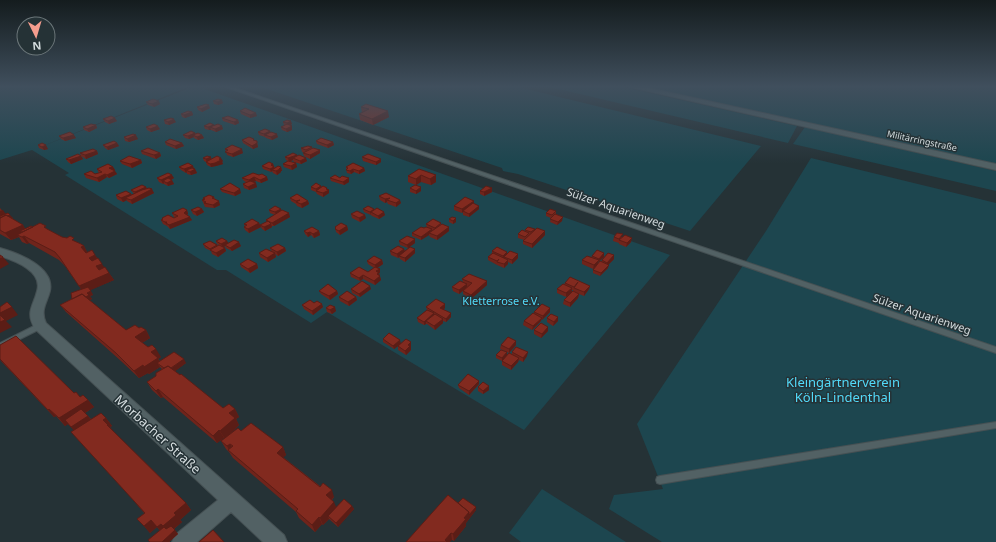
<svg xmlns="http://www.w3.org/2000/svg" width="996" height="542" font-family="'Noto Sans',sans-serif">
	<rect width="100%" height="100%" fill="#253236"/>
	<path fill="#1d464f" d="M0 87H188L38 148 192 87H199L670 255 524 430 327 312 311 323 226 270H217L65 175 69 173 32 150 0 160Z
		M257 87H518L761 146 690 231 518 174 503 171 502 168 264 88Z
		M550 87H623L797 126 788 143Z
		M641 87H996V164Z
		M805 127 996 171V191L793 144Z
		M811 158 996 203V542H662L609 509 614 495 663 489 637 424 766 231Z
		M542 489 626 542H521L509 533Z"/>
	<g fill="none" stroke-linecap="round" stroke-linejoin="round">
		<defs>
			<path id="lane" d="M226 87H232L996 347V353Z
				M38 324H42L43 326 42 328 0 349V343Z
				M996 422V428L660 484 657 483 656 480 657 477 660 476Z"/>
			<path id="street" d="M0 248C18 253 55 267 50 291 47 303 40 310 46 323L284 535 287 542H263L231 512 197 542H172L175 535 218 500 35 329C25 312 33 307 37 291 43 271 15 261 0 256Z"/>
			<path id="secondary" d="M630 87H644L996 164V170Z"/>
		</defs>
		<use href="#lane" stroke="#455053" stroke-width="2"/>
		<use href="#street" stroke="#455053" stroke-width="2"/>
		<use href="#secondary" stroke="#455053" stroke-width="2"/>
		<use href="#lane" fill="#526164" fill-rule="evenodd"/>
		<use href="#street" fill="#526164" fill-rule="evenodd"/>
		<use href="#secondary" fill="#526164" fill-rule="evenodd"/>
	</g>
	<path fill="#70241b" d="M213 101 223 103 218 105 214 104Z
		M146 102 160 104 154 107 148 105Z
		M197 107 210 108 202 112 198 110Z
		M361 107 389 117 373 125 360 120 359 114 362 113Z
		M240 111 257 116 250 118 241 114Z
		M192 112 193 115 185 118 182 117 181 114Z
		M222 118 238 120 239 123 235 125 223 121Z
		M103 119 117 121 109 124 105 122Z
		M164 120 176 122 169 125 165 124Z
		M283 122 292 124 289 126H292V130L287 132 282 130 281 127 285 125H284Z
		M96 125 97 128 89 132 84 130 83 127Z
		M204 126H214L223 129 216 132 211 130H209L205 129Z
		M146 127 160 129 151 132 147 130Z
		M258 132 278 137 272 140 266 138 265 137 259 135Z
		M195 133 196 134 202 135 204 138 198 140 194 138V137L189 139 185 138 183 135Z
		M59 136 76 138 65 141 61 139Z
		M124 137 138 139 129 142 125 141Z
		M254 139V140L257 141 258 147 253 149 243 143 242 140Z
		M316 141 333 142 334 145 328 148 317 144Z
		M165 142 182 143 184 146 176 149 166 145Z
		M117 143 119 146 108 150 105 148 103 145Z
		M38 145 48 149 44 150 39 148Z
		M312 147V148L320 153 310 159 304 156 303 153H304L302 152 301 148Z
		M225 149 243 153 233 157 227 155Z
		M97 151 98 154 86 159 81 156 80 153Z
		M141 151 160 153 161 156 156 159 142 154Z
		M297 155V156L307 161 301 164 294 162 293 160 290 162 296 163 297 167 292 170 284 167 283 164 288 161 286 160 285 157Z
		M81 156 83 159 71 164 68 162 66 159Z
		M362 157 381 162 376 165 363 161Z
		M203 158 223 161 222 162 223 164 216 166 211 167 207 165 206 162 204 161Z
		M141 160 142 163 132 168 122 164 120 161Z
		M273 164 275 168 281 167 282 171H281V172L277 175 273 173 272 171 271 172 263 169 262 166Z
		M193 166 194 169H195L197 173 191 175 187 174V172L186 173 181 170 179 167Z
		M113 167 115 170H114L117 174 109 178 107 177 99 182 86 178 84 174H95L99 173 97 169Z
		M346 167 364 168 365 171 359 174 354 172 351 174 347 173Z
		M419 169 436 182 431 185 421 182 416 185 408 182V176Z
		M253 173 268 180 261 183 256 181 253 182 257 187 249 190 244 188 243 184 246 182 244 181 242 178Z
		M157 178H174L171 180 174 184 168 186 164 184V183L163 184 159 182Z
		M330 178H349V182L344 185 331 181Z
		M321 186 322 187 329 190V193L323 197 317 194 316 192 311 190V187Z
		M146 187 147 189 154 193 132 204 127 201V200L123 202 117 199 116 195 131 194 132 195 134 194 131 190Z
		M410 188 421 191 416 194 410 192Z
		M492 188V192L484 196 480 194V191Z
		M220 189 241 193 235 196 222 192Z
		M379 196 401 203 396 207 388 204 387 202 385 203 380 200Z
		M214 197 216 200 220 205 214 208 205 207 202 200H204L203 198Z
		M290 198 308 201 309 204 302 208 297 206 296 204 291 201Z
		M474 201V204L479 209 469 217 463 215V212L462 213 454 210V206Z
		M0 208 5 214 13 218 12 219 23 225 25 229 33 227 48 230 62 237 76 242 84 246 87 252 95 255 104 268 109 273 114 280 90 290 93 295 90 296 92 299 89 300 126 330 139 328 146 330 150 338 142 343 161 357 158 359 160 361 186 363 175 371 223 408 235 409 239 417 236 419 239 425 225 439 224 438 217 443 163 397 161 398 152 390 147 382 156 376 162 369 160 367 149 374 148 373 139 378 121 361 66 312 60 305 72 299 81 289 65 266 59 260 29 243 27 244 22 242 19 237 11 240 0 234Z
		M202 209 204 212 197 216 193 214 191 210Z
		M363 209 374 210 385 215 379 219 372 216 371 215 364 212Z
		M187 210 188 214 187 215 192 220 170 229 167 226 163 224 161 220H162V218H174L176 217H174L172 213Z
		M269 210H281L290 217 274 226H272V227L265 231 262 229 260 225 267 222 266 220 275 215 270 213Z
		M556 211V215L562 221 557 225 550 222 551 218 546 216V213Z
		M351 214 366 218 360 222 352 218Z
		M456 218V222L453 224 449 222V219Z
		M259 223 261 227 249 233 245 230 244 227 245 226 244 224Z
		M426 224H441L449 231 437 240 430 237 429 235 421 240 412 236V233L427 227Z
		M347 226 348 230 340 235 336 232 335 227Z
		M535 229V230L545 231V235L532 248 523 244V241L524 240 518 238V234L525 232V230Z
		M304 231H319L320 235 314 238 311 235 308 237 305 234Z
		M614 237H622L631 242 626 247 619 244V242V243L613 241Z
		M415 239V243L408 248 400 245 399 241Z
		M216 241H227L228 243 241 246 232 251 226 248 225 246 224 247 225 248 226 251 218 257 212 254 211 251 205 248 203 244 217 245 218 246 219 245 217 244Z
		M270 248H285L286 251 278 256 275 254 276 257 268 262 260 257 259 253 272 252Z
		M404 249 405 251 415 249V253L405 262 400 259 399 257 398 258 391 255 390 251Z
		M492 251 507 252V254H518V258L512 264 508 262V264L504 268 497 265V264V265L488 260V257L492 253Z
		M592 256 604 257 598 262V264L601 262 602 260 614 259 608 265V268L600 276 593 273V270L596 266 593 269 582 264V260L591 257Z
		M382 260 383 264 377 268 380 269V273H379L381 280 375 285 363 279 360 281 351 277 350 273 368 272 374 268 368 264 367 261Z
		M240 264H257L258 268 250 273 241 267Z
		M462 279 487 281V285L471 299 463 294V291L459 294 453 291 452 287 463 282Z
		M565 283 590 286 589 289 584 296 579 294 578 298 570 307 563 304 564 300 573 291V290H572V292L566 297 557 293V289L564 284Z
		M351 289H371L360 297 352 293Z
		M319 291H337L338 294 330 300 321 294Z
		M339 297H356L357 300 349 306 340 301Z
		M314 303 323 307 313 315 304 309 302 305Z
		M445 304V308L443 309 451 317 446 322 443 321V323L435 330 427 324H426L424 325 418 322 417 318 427 310 426 307Z
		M326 308 336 311 332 314 327 312Z
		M550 308V312L542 320 541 319V321L532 330 523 325 524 321 534 314V312Z
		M558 317V321L553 326 547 322V318Z
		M548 327V331L541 338 534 334V330Z
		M383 339 411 346 410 347 411 350 406 355 398 350V346L394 349 383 342Z
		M501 345H516L509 353 500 349Z
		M512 352 527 356 523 362 519 360 518 362 511 370 502 365V361L496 358V355L507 356 512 354Z
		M0 360 88 400 94 407 85 413 91 419 106 418 112 426 110 427 114 432 186 503 191 510 180 520 182 522 174 529 178 534 169 542H150L160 531 157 527 150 533 144 526V513L74 430 68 424 65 426 56 416 54 417Z
		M479 384 469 395 459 388 458 385Z
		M478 387 489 390 483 394 478 391Z
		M241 431 283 447 286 455 283 457 334 497 332 500 336 507 352 506 354 509 338 527 329 519 323 525 322 524 315 532 299 518 296 512 233 458 229 452 226 449 221 441Z
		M458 503 476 507V510L466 523V526L454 541 452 540 406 542Z"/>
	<path fill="#5b1d16" d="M222 100 223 103 218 105 217 102Z
		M159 101 160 104 154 107 152 104Z
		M209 105 210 108 202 112 201 109Z
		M388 111 389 117 373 125 372 119Z
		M192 112 193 115 185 118 184 115Z
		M256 113 257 116 250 118V115Z
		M115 118 117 121 109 124 108 121Z
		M174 119 176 122 169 125 168 122Z
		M238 120 239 123 235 125 234 122Z
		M291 121 292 124 288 126 287 123Z
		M96 125 97 128 89 132 87 129Z
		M214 125 215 128 210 127 211 130H209L208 127Z
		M158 126 160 129 151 132 150 129Z
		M222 126 223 129 216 132 215 129Z
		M292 126V130L287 132 286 129Z
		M270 131 271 134 265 135V137L264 134Z
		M195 133 196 136 193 135 194 137 189 139 188 136Z
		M277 134 278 137 272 140 271 137Z
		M74 135 76 138 65 141 63 138Z
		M136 135 138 139 129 142 127 139Z
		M202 135 204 138 198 140 197 137Z
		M333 142 334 145 328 148 327 145Z
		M117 143 119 146 108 150 107 147Z
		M182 143 184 146 176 149 175 146Z
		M257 143 258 147 253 149 252 146Z
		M46 145 48 149 44 150 42 147Z
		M242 149 243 153 233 157 232 154Z
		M320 150V153L310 159V155Z
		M97 151 98 154 86 159 85 155Z
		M160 153 161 156 156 159 154 155Z
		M297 155V158H293V160L289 162 288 158Z
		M81 156 83 159 71 164 69 160Z
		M211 157 212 161 207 163 206 159Z
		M221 158 223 161 222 162 223 164 216 166 211 167 210 164Z
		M306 158 307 161 301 164 300 161Z
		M381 159V162L376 165V162Z
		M141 160 142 163 132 168 130 164Z
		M296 163 297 167 292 170 291 166Z
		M273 164 275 170H272V171L271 172 270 169 271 165Z
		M193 166 194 169 186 170 187 172 186 173 184 169Z
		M113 167 115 170 111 172 109 168Z
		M281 167 282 171H281V172L277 175 276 171Z
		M364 168 365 171 359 174V171Z
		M195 169 197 173 191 175 190 172Z
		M353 169 354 172 351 174 350 171Z
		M115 171 117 174 109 178 107 175Z
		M105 174 107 177 99 182 97 178Z
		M172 175 174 178 166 182 163 181 164 183 163 184 161 180Z
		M421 175V182L416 185V179Z
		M436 175V182L431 185 430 179Z
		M254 177 256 181 250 184 249 180Z
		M267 177 268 180 261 183 260 180Z
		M349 178V182L344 185 343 182Z
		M172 180 174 184 168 186 167 183Z
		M256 183 257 187 249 190 248 187Z
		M321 186 322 189 317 191 316 189Z
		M146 187 148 191 137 195 135 192Z
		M421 187V191L416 194V191Z
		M327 188 328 190H329V193L323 197V193Z
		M492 188V192L484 196V192Z
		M152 189 154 193 132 204 131 200Z
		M240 189 241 193 235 196 234 193Z
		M131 194 133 197 125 198 127 200 123 202 121 198Z
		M390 198 387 200V202L385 203V199Z
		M400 200 401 203 396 207V203Z
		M219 201 220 205 214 208 213 205Z
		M308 201 309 204 302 208 301 204Z
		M474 201V204L463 211V212L462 213V209Z
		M479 206V209L469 217V214Z
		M202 209 204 212 197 216 195 212Z
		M281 209 282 213 277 216 275 212Z
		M374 209 375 212H371V215L370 212Z
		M3 210 7 216 10 215 13 218 6 221 0 220V211Z
		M187 210 188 214 185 216 184 213Z
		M384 212 385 215 379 219 378 216Z
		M289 213 290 217 274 226 272 223Z
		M365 215 366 218 360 222 359 218Z
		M190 217 192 220 170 229 169 225 166 223 167 226 165 222Z
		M563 217 562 221 557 225 558 222Z
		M456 218V222L453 224V221Z
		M259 223 261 227 249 233 248 229Z
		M271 224 272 227 265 231 264 227Z
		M23 225 28 233 20 231 23 235H17L19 237 11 240 5 233Z
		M347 226 348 230 340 235 339 231Z
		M449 227V231L437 240V236Z
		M432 229V233H429V235L421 240V237Z
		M319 231 320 235 314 238 313 234Z
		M545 231V235L532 248V244Z
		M310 232 311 235 308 237 307 233Z
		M24 236 29 243 27 244 22 237Z
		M632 238 631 242 626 247 627 243Z
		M415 239V243L408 248 407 245Z
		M227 241 229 244 225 245V246L223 248 221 244Z
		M239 242 241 246 232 251 230 248Z
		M84 246 88 254 86 255 81 247Z
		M225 248 226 251 218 257 216 253Z
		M285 248 286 251 278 256 277 252Z
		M404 249 405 252 399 256V257L398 258 397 254Z
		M415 249V253L405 262V258Z
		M507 252V255L504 257V258L503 260V256Z
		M275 253 276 257 268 262 267 258Z
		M604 253V257L598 262V264L593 269 594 265 598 261 599 259Z
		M518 254V258L512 264V260Z
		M95 255 100 262 94 265 89 258Z
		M614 255V259L607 266 609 265 608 268 600 276 601 273 607 266V263Z
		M3 257 9 264 0 269V259Z
		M382 260 383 264 376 269 375 265Z
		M508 260V264L504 268V264Z
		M102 264 107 271 101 274 96 266Z
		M257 264 258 268 250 273 248 269Z
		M380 269V273H379L381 280 375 285 374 281 376 271Z
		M109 273 114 280 84 293 79 286Z
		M363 275V279L360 281 359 278Z
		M487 281V285L471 299V295Z
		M467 284V287L459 294V290Z
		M370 286 371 289 360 297 359 294Z
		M590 286 589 289 584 296V292Z
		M572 288V292L566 297V293Z
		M91 291 93 295 90 296 92 299 74 308 87 293Z
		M337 291 338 294 330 300 329 296Z
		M579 294 578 298 570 307V303Z
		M356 297 357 300 349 306 348 302Z
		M322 304 323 307 313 315 312 311Z
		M445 304V308L441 312 440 308Z
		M12 307 18 315 6 321 12 327 0 333V313Z
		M335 307 336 311 332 314 330 310Z
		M550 308V312L542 320 543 316Z
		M434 313V317L426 321V324L424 325V322Z
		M451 313V317L446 322V319Z
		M558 317V321L553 326 554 322Z
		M542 318 541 321 532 330 533 326Z
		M443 319V323L435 330 434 326Z
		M548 327V331L541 338 542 334Z
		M146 330 150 338 140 344 135 337Z
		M400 340 401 344 394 349 393 346Z
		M516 341V345L509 353V349Z
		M411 342V350L406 355 405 351 408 345Z
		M156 349 161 357 158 359 162 365 157 363 160 367 149 374 144 367 151 352Z
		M507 352V356L502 362V358Z
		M528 352 527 356 523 362V358Z
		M519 358 518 362 511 370V366Z
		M184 359 186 363 170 375 168 371Z
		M143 365 148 373 139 378 134 371Z
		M479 381V384L469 395V391Z
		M489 386V390L483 394V391Z
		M158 389 163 397 161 398 156 391Z
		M88 400 94 407 65 426 59 418Z
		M49 409 56 416 54 417 48 410Z
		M235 409 239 417 236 419 239 425 225 439 220 431 229 413Z
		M88 416 91 420 74 431 71 427Z
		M106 418 112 426 110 427 114 432 107 425 103 420Z
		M219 430 224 438 217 443 213 436Z
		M230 444 234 451 230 452 227 446Z
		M283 447 286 455 281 460 277 453Z
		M332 490 334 497 329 502 326 495Z
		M334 502 337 509 328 516 329 519 323 525 320 518Z
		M186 503 191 510 180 520 182 522 169 533 163 526 174 513Z
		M352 506 354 509 338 527 336 523Z
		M476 507V510L466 523V526L454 541 453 534 464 518 469 512Z
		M319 517 322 524 315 532 312 525Z
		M151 520 157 527 150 533 144 526Z
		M161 524 167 531 163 534 157 527Z
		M175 530 178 534 169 542H162Z
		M451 533 452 540 450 542H446L445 540Z"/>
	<path fill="#822a1f" stroke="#5b1d16" d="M153 99 159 101 152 104 146 102Z
		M218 99 222 100 217 102 213 101Z
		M206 104 209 105 201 109 197 107Z
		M366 104 388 111 372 119 359 114 369 109 361 107Z
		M245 108 256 113 250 115 240 111Z
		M188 111 192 112 184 115 181 114Z
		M111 116 115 118 108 121 103 119Z
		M228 116 238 120 234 122 222 118Z
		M171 118 174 119 168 122 164 120Z
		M287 120 291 121 287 123 283 122Z
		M210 123 214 125 208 127 204 126Z
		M91 124 96 125 87 129 83 127Z
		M154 124 158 126 150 129 146 127Z
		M218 124 222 126 215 129 210 127Z
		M287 124 292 126 286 129 281 127Z
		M265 129 270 131 264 134 258 132Z
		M191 131 195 133 188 136 183 135Z
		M70 132 74 135 63 138 59 136Z
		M271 132 277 134 271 137 265 135Z
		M198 133 202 135 197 137 193 135Z
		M133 134 136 135 127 139 124 137Z
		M249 137 254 139 253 140 257 141V143L252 146 242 140Z
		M321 138 333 142 327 145 316 141Z
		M170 139 182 143 175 146 165 142Z
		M114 141 117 143 107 147 103 145Z
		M42 143 46 145 42 147 38 145Z
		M232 145 242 149 232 154 225 152 228 150 225 149Z
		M308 146 312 147 306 150 301 148Z
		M148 148 160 153 154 155 141 151Z
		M313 148 320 150 310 155 303 153Z
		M93 149 97 151 85 155 80 153Z
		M293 153 297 155 288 158 285 157Z
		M78 154 81 156 69 160 66 159Z
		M368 154 381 159 376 162 362 157Z
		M299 155 306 158 300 161 293 158Z
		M129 156 141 160 130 164 120 161Z
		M207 156 211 157 206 159 203 158Z
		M217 156 221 158 219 159 221 160 215 163 210 164 206 162Z
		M288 161 296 163 291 166 283 164Z
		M269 162 273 164 271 165 274 167 270 169 262 166Z
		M188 163 193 166 184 169 179 167Z
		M353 163 364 168 359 171 353 169 350 171 346 170 348 168 346 167Z
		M108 164 113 167 109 168 115 171 107 175 105 174 97 178 84 174 91 171 95 174 102 172 97 169Z
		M278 166 281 167 279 169H280L276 171 272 170Z
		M192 168 195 169 190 172 186 170Z
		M419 169 436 175 430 179 421 175 416 179 408 176Z
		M168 173 172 175 161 180 157 178Z
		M253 173 259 175 262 174 267 177 260 180 254 177 249 180 242 178Z
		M335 175 340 178 342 176 349 178 343 182 330 178Z
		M168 178 172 180 167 183 163 181Z
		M250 181 256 183 248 187 243 184Z
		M230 183 240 189 234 193 220 189Z
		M316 183 321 186 316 189 311 187Z
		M142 185 146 187 135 192 131 190Z
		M415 185 421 187 416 191 410 188Z
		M323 186 327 188 326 189 329 190 323 193 316 191Z
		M486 186 492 188 484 192 480 191Z
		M149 188 152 189 131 200 125 198 142 190Z
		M126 191 131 194 121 198 116 195Z
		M386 193 400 200 396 203 387 200 390 198 385 199 379 196Z
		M297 194 308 201 301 204 296 202 300 200 296 201 290 198Z
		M209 195 214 197 212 198 219 201 213 205 204 203 206 202 202 200 205 199 203 198Z
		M465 197 474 201 462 209 454 206Z
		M473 203 479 206 469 214 463 211Z
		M275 206 281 209 275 212 269 210Z
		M368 206 374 209 370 212 363 209Z
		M198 207 202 209 195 212 191 210Z
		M183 208 187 210 184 213 190 217 169 225 166 223 167 222H165L161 220 163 219 162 218 168 215 174 218 178 216 172 213Z
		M377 208 384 212 378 216 371 212Z
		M550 209 556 211 552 215 546 213Z
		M282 210 289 213 272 223 266 220Z
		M357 211 365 215 359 218 351 214Z
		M8 213 10 215 7 216 6 215 0 218V216Z
		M555 214 563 217 558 222 550 219Z
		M6 215 23 225 5 233 0 230V218Z
		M452 217 456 218 453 221 449 219Z
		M252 219 259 223 248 229 244 227 247 225 244 224Z
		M433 219 441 223 435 228 426 224Z
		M268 221 271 224 264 227 260 225Z
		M40 223 46 226 44 227 47 229 62 237 67 238 70 236 74 238 72 240 81 244 84 246 81 247 86 253 92 250 95 255 89 258 92 261 98 258 102 264 96 266 99 270 105 267 109 273 79 286 60 258 55 252 24 236 22 237 17 235Z
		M341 223 347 226 339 231 335 229 336 228 335 227Z
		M442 224 449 227 437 236 429 233Z
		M31 226 33 227 22 232 20 231Z
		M312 227 319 231 313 234 310 232 307 233 304 231Z
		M421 227 424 228 426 227 432 229 421 237 412 233Z
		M528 227 535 229 531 232 525 230Z
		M537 228 545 231 532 244 523 241Z
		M522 230 529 233 525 237 518 234Z
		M617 233 623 234 619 239 614 237Z
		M625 235 632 238 627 243 619 240Z
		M407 236 415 239 407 245 399 241Z
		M222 238 227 241 221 244 216 241Z
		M234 240 239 242 230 248 225 245Z
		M210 241 217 245 210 249 203 244Z
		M278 244 285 248 277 252 270 248Z
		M219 245 225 248 216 253 210 250Z
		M398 246 404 249 397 254 390 251Z
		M410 247 415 249 405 258 399 256Z
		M497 247 507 252 503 256 492 251Z
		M266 249 275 253 267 258 259 253Z
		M597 250 604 253 599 259 592 256Z
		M510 251 518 254 512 260 504 257Z
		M493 253 508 260 504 264 497 262 499 259 497 261 488 257Z
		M608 253 614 255 607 263 602 260Z
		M0 255 3 257 0 259Z
		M374 256 382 260 375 265 367 261Z
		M587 256 599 260 594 265 582 260Z
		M248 259 257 264 248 269 240 264Z
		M600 261 609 265 601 273 593 270Z
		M359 267 368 272 375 267 380 269 376 271 379 273 377 274 380 276 374 281 363 275 359 278 350 273Z
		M469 274 487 281 471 295 463 291 472 283 462 279Z
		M570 277 590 286 584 292 574 288 578 282 574 287 565 283Z
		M362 281 370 286 359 294 351 289Z
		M460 281 467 284 459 290 452 287Z
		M328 284 337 291 329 296 319 291Z
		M563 284 572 288 566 293 557 289Z
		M88 287 91 291 87 293 89 295 86 297 82 294 72 299 71 293Z
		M347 291 356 297 348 302 339 297Z
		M573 291 579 294 570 303 564 300Z
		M82 294 126 330 135 325 139 328 141 327 146 330 135 337 148 347 152 345 156 349 151 352 158 358 144 367 143 365 134 371 116 353 60 305Z
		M436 299 445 304 440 308 451 313 446 319 426 307Z
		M310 300 314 303 317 301 322 304 312 311 302 305Z
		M7 302 12 307 0 313V307Z
		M542 304 550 308 543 316 534 312Z
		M330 305 335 307 330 310 326 308Z
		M427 310 434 313 424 322 417 318Z
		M533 313 542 318 533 326 524 321Z
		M435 314 443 319 434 326 426 321Z
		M551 314 558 317 554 322 547 318Z
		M0 315 5 320 0 322Z
		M541 323 548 327 542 334 534 330Z
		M389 333 400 340 393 346 383 339Z
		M16 336 74 393 76 392 80 397 83 395 88 400 59 418 49 409 48 410 0 359V345Z
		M508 337 516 341 509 349 501 345Z
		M406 339 411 342 408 345 410 346 405 351 398 346Z
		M516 347 528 352 523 358 512 352Z
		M501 350 507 352 502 358 496 355Z
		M174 352 184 359 171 368 168 366 164 368 157 363Z
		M509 353 519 358 511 366 502 361Z
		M168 366 180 375 181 374 223 408 229 404 235 409 229 413 235 418 220 431 219 430 213 436 158 389 156 391 147 382 156 376V373Z
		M468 374 479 381 469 391 458 385Z
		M483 382 489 386 483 391 478 387Z
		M81 409 88 416 71 427 65 420Z
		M101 413 106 418 103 420 108 425H107L186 503 174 513 176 515 163 526 161 524 157 527 151 520 144 526 137 519 145 513 71 432Z
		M251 423 283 447 277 453 320 487 323 483 332 490 326 495 334 502 320 518 319 517 312 525 296 511 298 509 228 450 233 446 230 444 227 446 221 441 238 428 241 431Z
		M448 495 469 512 464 518 466 519 453 534 451 533 445 540 447 542H406Z
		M463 498 476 507 469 515V512L458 503Z
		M344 499 352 506 336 523 328 516Z
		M171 526 175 530 162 542H150L148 540 164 527 166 529Z
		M213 530 224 542H199Z"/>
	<linearGradient id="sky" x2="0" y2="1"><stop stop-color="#141c1e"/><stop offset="0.53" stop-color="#404f5d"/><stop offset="1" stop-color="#404f5d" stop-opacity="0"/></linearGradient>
	<rect width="996" height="163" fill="url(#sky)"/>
	<g text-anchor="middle" stroke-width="3" stroke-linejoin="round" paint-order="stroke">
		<g font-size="9" fill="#d4dcde" stroke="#253236">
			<text transform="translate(922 141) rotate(12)" y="3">Militärringstraße</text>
		</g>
		<g font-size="11" fill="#d4dcde" stroke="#253236">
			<text transform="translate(616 208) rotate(19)" y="4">Sülzer Aquarienweg</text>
			<text transform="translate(922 314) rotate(19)" y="4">Sülzer Aquarienweg</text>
		</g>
		<g font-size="11" fill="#52daf9" stroke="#253236">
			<text x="501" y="305">Kletterrose e.V.</text>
		</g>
		<g font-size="13" fill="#52daf9" stroke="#253236">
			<text x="843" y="387">Kleingärtnerverein<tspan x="843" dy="15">Köln-Lindenthal</tspan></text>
		</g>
		<g font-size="13" fill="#d4dcde" stroke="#253236">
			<text transform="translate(158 434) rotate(42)" y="5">Morbacher Straße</text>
		</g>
	</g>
	<g transform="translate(36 36) rotate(175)"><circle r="19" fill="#253236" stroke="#6b7679"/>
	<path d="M0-3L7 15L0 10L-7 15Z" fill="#f59d8e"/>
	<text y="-6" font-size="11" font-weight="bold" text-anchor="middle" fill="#d4dcde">N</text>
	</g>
</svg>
